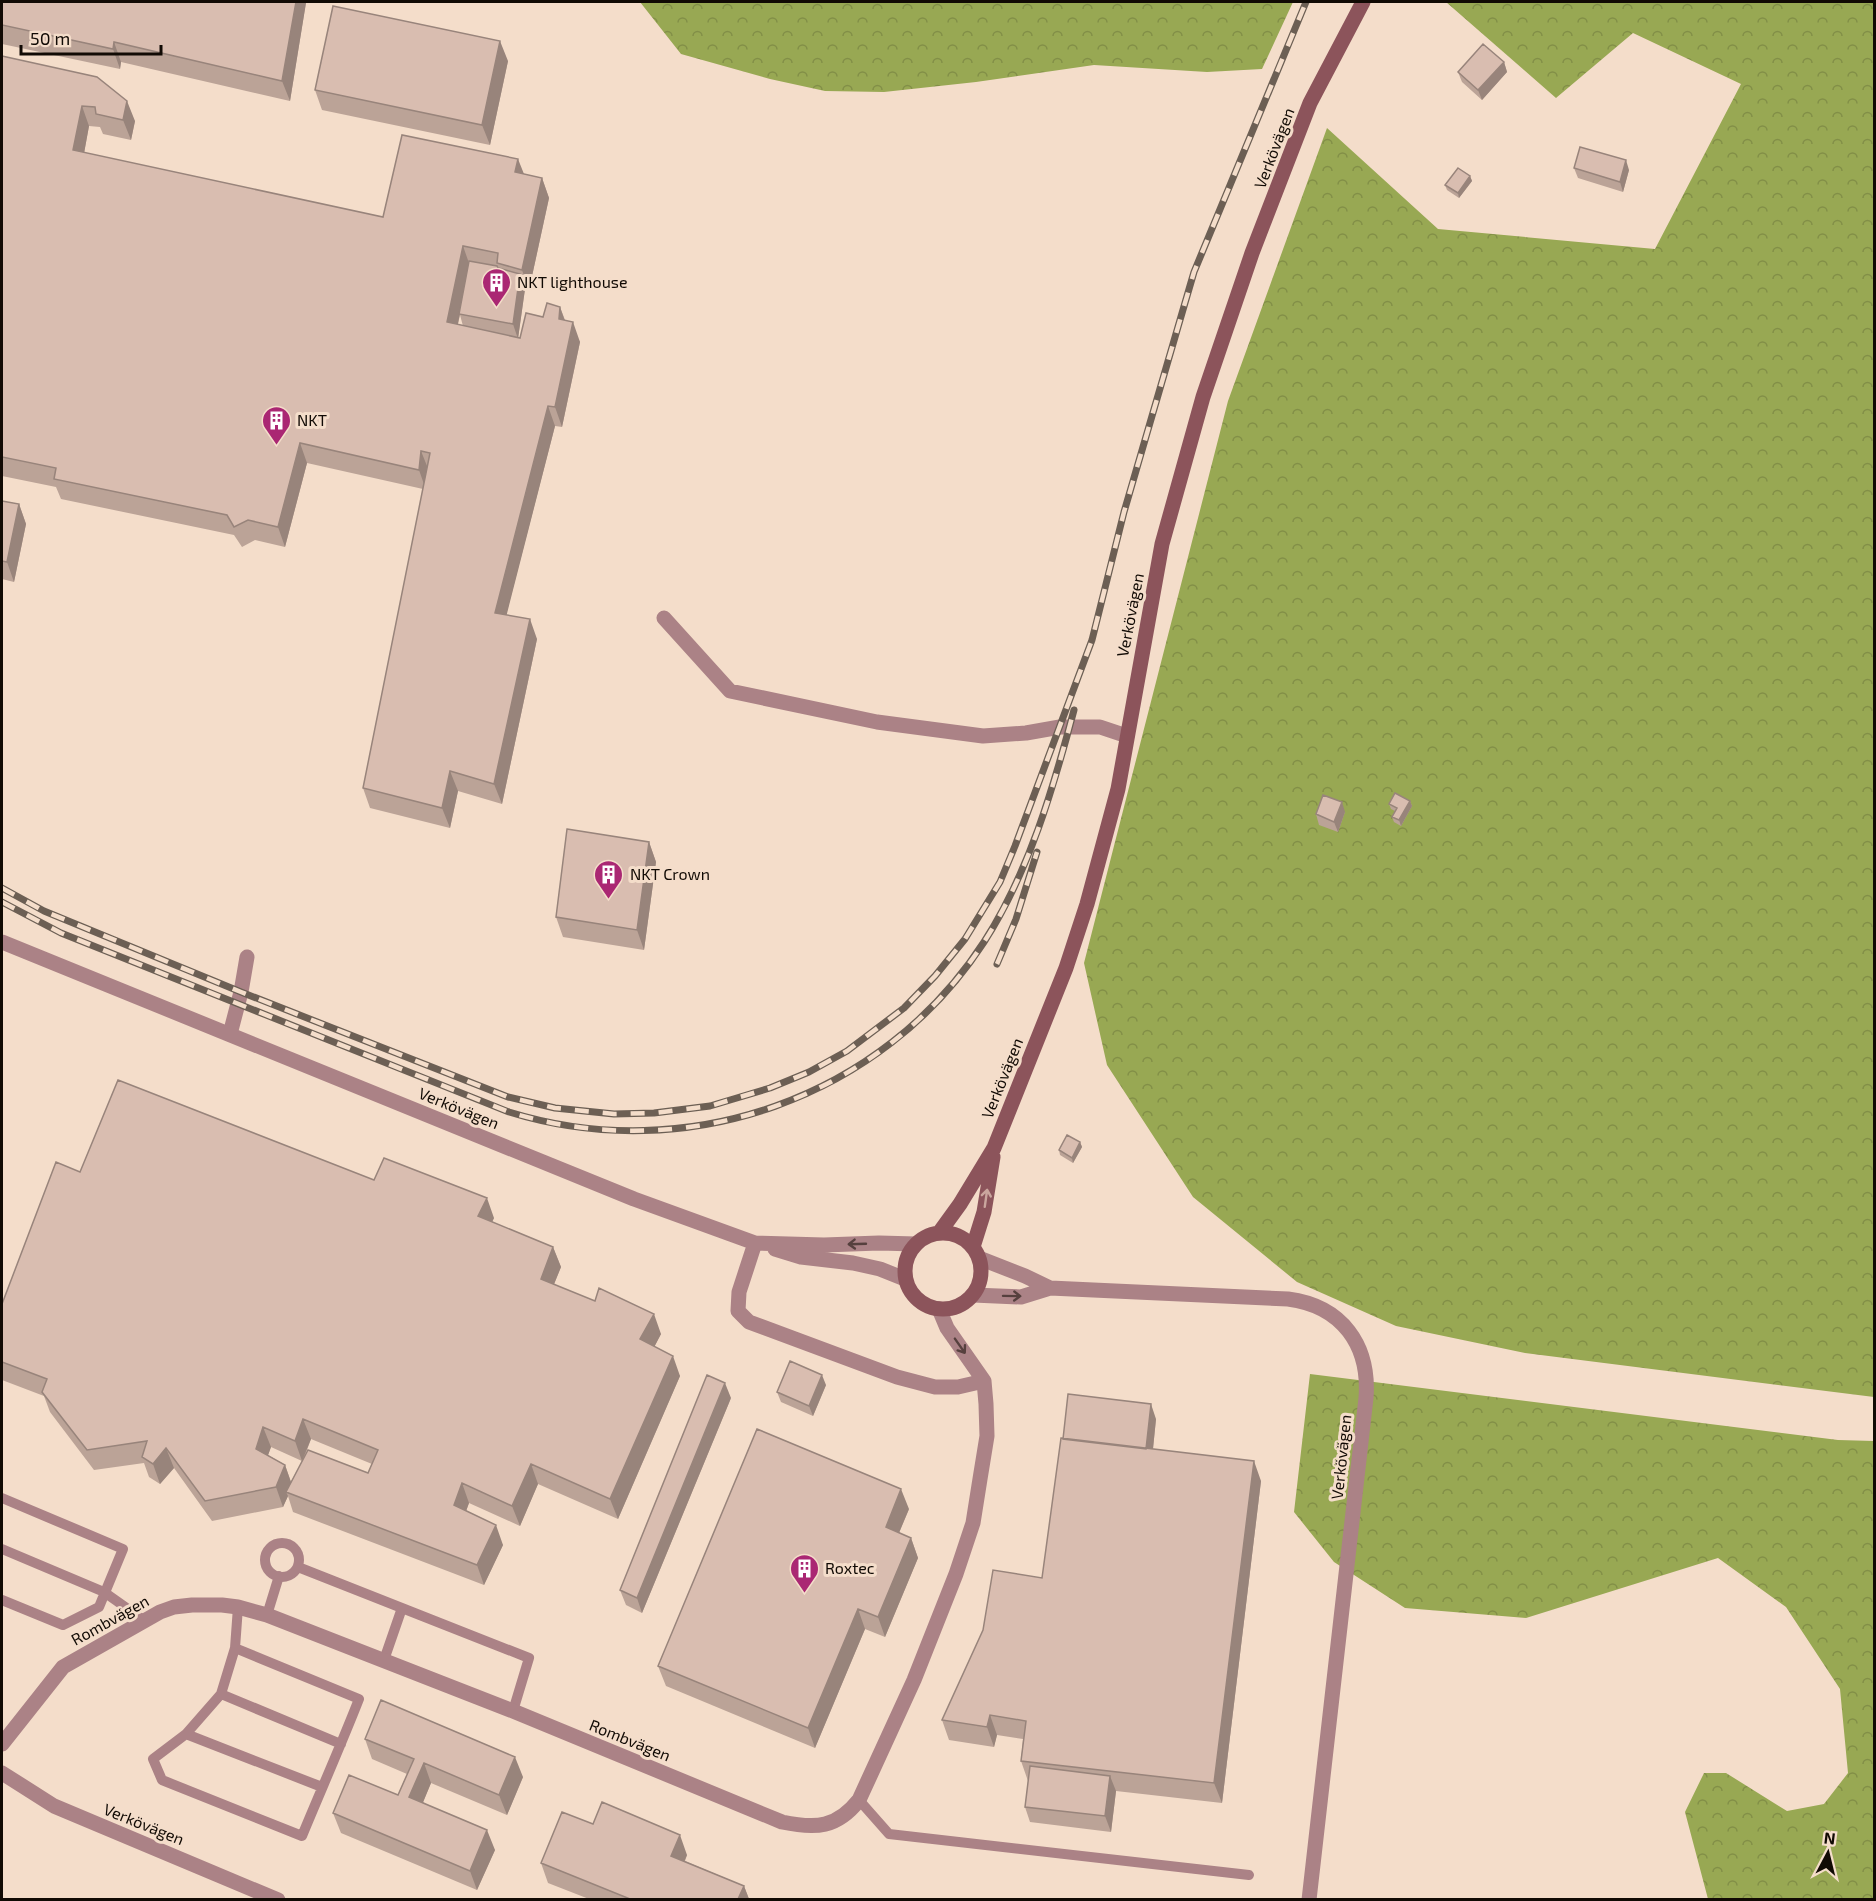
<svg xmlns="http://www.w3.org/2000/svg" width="1876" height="1901" font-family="'Exo 2',sans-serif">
	<defs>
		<pattern id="forest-crowns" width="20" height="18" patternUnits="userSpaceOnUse" patternTransform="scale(1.5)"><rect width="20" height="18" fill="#98a853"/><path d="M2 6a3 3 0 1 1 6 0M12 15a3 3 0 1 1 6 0" fill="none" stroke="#828f47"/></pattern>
	</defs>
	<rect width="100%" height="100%" fill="#f4ddca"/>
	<path fill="url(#forest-crowns)" d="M640 2H1293L1262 69 1207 72 1094 65 976 82 884 92 825 91 770 79 681 54Z
		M1446 2H1874V1397L1525 1353 1396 1326 1297 1282 1193 1197 1107 1065 1084 963 1228 401 1327 128 1438 229 1655 249 1741 84 1633 33 1556 98Z
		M1310 1374 1838 1440 1874 1441V1899H1708L1685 1812 1704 1773H1726L1787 1811 1824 1804 1848 1773 1840 1689 1786 1607 1718 1558 1526 1618 1405 1608 1334 1562 1294 1512Z"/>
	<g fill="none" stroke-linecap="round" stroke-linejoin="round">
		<path stroke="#ab8286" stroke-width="10" d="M2 1498 123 1549 99 1607 63 1625 2 1600
			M265 1560a17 17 0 1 1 34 0a17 17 0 1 1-34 0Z
			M2 1549 104 1592 145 1621
			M298 1567 529 1658 513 1711
			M267 1615 279 1576
			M235 1648 238 1607
			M384 1660 402 1608
			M221 1694 235 1648 359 1699C341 1745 321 1790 302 1836L162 1780 153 1759 186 1734 322 1787
			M186 1734 221 1694 341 1744
			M859 1800 889 1834 1249 1875"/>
		<path stroke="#ab8286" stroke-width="15" d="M664 618 730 691 877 722 983 736 1026 733 1060 727H1100L1127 736
			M2 942 634 1199 755 1243 824 1245 879 1243 916 1244
			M230 1034 241 992 247 957
			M755 1243 739 1292 738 1311 749 1322 897 1377 935 1387H958L984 1381
			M775 1249 801 1257 853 1263 880 1269 905 1279
			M979 1258 1025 1276 1050 1288
			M973 1295 1021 1297 1050 1288 1288 1299C1342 1306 1370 1345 1366 1398L1309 1900
			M2 1744 63 1667 160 1612 174 1607 192 1605H222L238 1607 267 1615 513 1711 782 1822C816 1829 837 1828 859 1800L914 1680 956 1574 973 1523 980 1479 987 1436 986 1404 984 1381 947 1328 939 1309
			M2 1773 54 1806 278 1900"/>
		<path stroke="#8c545b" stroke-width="15" d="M905 1271a38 38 0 1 1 76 0a38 38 0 1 1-76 0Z
			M939 1233 960 1204 994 1148 1066 968 1087 904 1118 789 1162 544 1203 397 1252 253 1310 103 1363 2
			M973 1247 984 1212 993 1157"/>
		<defs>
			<path id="rail" d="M2 888 44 911 241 992 508 1097 555 1108 614 1114 654 1113 710 1106 770 1088 809 1072 847 1051 904 1008 935 976 965 939 1000 882 1015 846 1092 640 1124 512 1194 272 1306 2
				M2 902 61 933 509 1112C687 1167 883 1098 984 942 1029 872 1053 789 1074 710
				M997 964 1016 919 1037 852"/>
		</defs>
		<use href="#rail" stroke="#6c5f54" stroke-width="7"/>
		<use href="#rail" stroke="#f4ddca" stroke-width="4.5" stroke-dasharray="14" stroke-linecap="butt"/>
	</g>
	<path fill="#bba397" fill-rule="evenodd" d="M2 2H306L290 101 121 62 120 69 2 44Z
		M2 56 135 121 131 140 103 134 100 127 89 126 84 153 383 217 524 174 542 178 549 198 529 290 525 289 518 338H520L543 317 560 307 565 320 580 342 562 427 555 426 506 615 537 639 502 804 458 791 450 828 370 808 363 788 423 489 307 463 285 547 255 540 242 547 234 535 61 499 56 487 2 476ZM460 315 463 326 458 324Z
		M508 61 490 145 322 110 315 90Z
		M1504 62 1507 72 1482 100 1462 82 1458 72Z
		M1574 168 1629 170 1623 192 1578 178Z
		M1470 176 1472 181 1459 198 1447 190 1445 185Z
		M2 501 19 504 26 524 14 582 2 579Z
		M1410 801 1412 806 1401 826 1394 822 1392 817 1395 811 1391 809 1389 804Z
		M1345 812 1338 832 1319 825 1316 814Z
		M649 842 656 862 644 950 563 937 556 917Z
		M1080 1142 1082 1147 1073 1163 1060 1155 1059 1150Z
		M80 1172 374 1180 494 1218 492 1222 553 1247 561 1267 554 1284 661 1334 654 1347 680 1376 618 1519 538 1484 520 1526 469 1503 466 1511 503 1545 484 1585 293 1512 288 1496 283 1507 212 1521 174 1468 160 1484 149 1477 144 1463 94 1470 50 1412 44 1396 2 1380V1304ZM311 1439 372 1464 368 1473 304 1458ZM271 1447 302 1461 291 1482 285 1465 268 1455Z
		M826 1385 813 1416 781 1402 777 1392Z
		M731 1398 642 1613 626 1605 620 1590Z
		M1156 1419 1153 1449 1261 1481 1222 1803 1116 1791 1111 1832 1030 1822 1025 1807 1028 1781 1021 1761 1023 1739 997 1735 994 1747 949 1740 942 1720 1042 1578 1063 1439Z
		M909 1509 899 1533 911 1538 918 1558 885 1637 865 1629 815 1748 666 1686 658 1666Z
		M365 1739 523 1777 507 1815 431 1783 423 1802 495 1850 477 1890 341 1833 333 1813 398 1795 407 1774 372 1759Z
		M593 1824 687 1855 685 1861 744 1886 749 1899H589L548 1883 541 1863Z"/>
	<path fill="#98847b" d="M296 2H306V3L290 101 282 81Z
		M500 41 508 61 490 145 482 125Z
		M114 42 121 62 120 69 113 49Z
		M1504 62 1507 72 1482 100 1478 90Z
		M127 101 135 121 131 140 123 120Z
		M82 106 89 126 81 170 73 150Z
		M518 159 526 179 515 172Z
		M1626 160 1629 170 1623 192 1620 182Z
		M1470 176 1472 181 1459 198 1458 193Z
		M542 178 549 198 529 290 522 270Z
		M463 246 470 266 454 342 447 322Z
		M520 274 525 289 518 339 513 324Z
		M560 307 567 327 559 319Z
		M573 322 580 342 562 427 555 407Z
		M548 406 555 426 502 633 495 613Z
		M300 443 307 463 285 547 278 527Z
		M421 451 429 471 426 490 419 470Z
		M19 504 26 524 14 582 7 562Z
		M530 619 537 639 502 804 494 784Z
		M450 771 458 791 450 828 442 808Z
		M1410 801 1412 806 1401 826 1399 820Z
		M1342 802 1345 812 1338 832 1334 822Z
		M649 842 656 862 644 950 637 930Z
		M1080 1142 1082 1147 1073 1163 1072 1158Z
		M487 1198 494 1218 485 1236 478 1216Z
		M553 1247 561 1267 548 1299 541 1279Z
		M654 1314 661 1334 648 1359 640 1339Z
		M673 1356 680 1376 618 1519 610 1499Z
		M822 1375 826 1385 813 1416 809 1406Z
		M725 1383 731 1398 642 1613 637 1598Z
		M1151 1404 1156 1419 1151 1468 1145 1453Z
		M303 1419 311 1439 302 1461 295 1441Z
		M263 1427 271 1447 263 1469 256 1449Z
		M166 1448 174 1468 160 1484 153 1464Z
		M1254 1461 1261 1481 1222 1803 1214 1783Z
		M531 1464 538 1484 520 1526 512 1506Z
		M285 1465 292 1485 286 1492 288 1496 283 1507 276 1487Z
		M462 1483 469 1503 461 1525 454 1505Z
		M901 1489 909 1509 893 1547 886 1527Z
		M496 1525 503 1545 484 1585 477 1565Z
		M911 1538 918 1558 885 1637 878 1617Z
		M858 1609 865 1629 815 1748 808 1728Z
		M990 1715 997 1735 994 1747 987 1727Z
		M515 1757 523 1777 507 1815 499 1795Z
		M424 1763 431 1783 417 1817 409 1797Z
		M1110 1776 1116 1791 1111 1832 1105 1816Z
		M487 1830 495 1850 477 1890 470 1871Z
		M680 1835 687 1855 678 1876 671 1856Z
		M744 1886 749 1899H738Z"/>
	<path fill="#d9bdb0" stroke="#98847b" stroke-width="1.5" d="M2 2H296L282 81 114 42 113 49 2 25Z
		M333 6 500 41 482 125 315 90Z
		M1483 44 1504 62 1478 90 1458 72Z
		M2 56 97 77 127 101 123 120 96 114 95 107 82 106 73 150 383 217 402 135 518 159 515 172 542 178 522 270 497 263 498 253 463 246 447 322 520 338 526 313 543 317 547 303 560 307 559 319 573 322 555 407 548 406 495 613 530 619 494 784 450 771 442 808 363 788 430 453 421 451 419 470 300 443 278 527 248 520 234 527 227 515 54 479 56 468 2 457Z
		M1580 147 1626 160 1620 182 1574 168Z
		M1458 168 1470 176 1458 193 1445 185Z
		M469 261 497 266 498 268 520 274 513 324 459 314Z
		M2 501 19 504 7 562 2 561Z
		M1395 793 1410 801 1399 820 1392 817 1397 808 1389 804Z
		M1323 795 1342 802 1334 822 1316 814Z
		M567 829 649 842 637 930 556 917Z
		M118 1080 374 1180 384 1158 487 1198 478 1216 553 1247 541 1279 595 1301 599 1288 654 1314 640 1339 673 1356 610 1499 531 1464 512 1506 462 1483 454 1505 496 1525 477 1565 286 1492 308 1450 368 1473 378 1450 303 1419 295 1441 263 1427 256 1449 285 1465 276 1487 205 1501 166 1448 153 1464 142 1457 147 1441 87 1450 42 1392 47 1379 2 1362V1304L56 1162 80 1172Z
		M1067 1135 1080 1142 1072 1158 1059 1150Z
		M790 1361 822 1375 809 1406 777 1392Z
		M707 1375 725 1383 637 1598 620 1590Z
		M1068 1394 1151 1404 1146 1449 1063 1439Z
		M757 1429 901 1489 886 1527 911 1538 878 1617 858 1609 808 1728 658 1666Z
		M1061 1438 1254 1461 1214 1783 1021 1761 1026 1721 990 1715 987 1727 942 1720 983 1630 993 1570 1042 1578Z
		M381 1700 515 1757 499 1795 424 1763 409 1797 487 1830 470 1871 333 1813 349 1775 398 1795 414 1759 365 1739Z
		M1030 1766 1110 1776 1105 1816 1025 1807Z
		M602 1802 680 1835 671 1856 744 1886 738 1899H630L541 1863 562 1812 593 1824Z"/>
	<defs><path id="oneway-shaft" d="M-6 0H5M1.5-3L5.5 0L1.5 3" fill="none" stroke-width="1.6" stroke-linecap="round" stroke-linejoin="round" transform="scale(1.5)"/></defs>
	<use stroke="#caa69e" href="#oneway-shaft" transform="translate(986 1198) rotate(-82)"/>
	<g stroke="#56403e">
		<use href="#oneway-shaft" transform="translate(857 1244) rotate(178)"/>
		<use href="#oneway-shaft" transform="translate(1012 1296) rotate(1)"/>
		<use href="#oneway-shaft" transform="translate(960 1346) rotate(55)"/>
	</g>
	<defs>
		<symbol id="building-pin" viewBox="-11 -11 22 30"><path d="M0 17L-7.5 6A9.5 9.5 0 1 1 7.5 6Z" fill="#aa2773" stroke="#f4ddca"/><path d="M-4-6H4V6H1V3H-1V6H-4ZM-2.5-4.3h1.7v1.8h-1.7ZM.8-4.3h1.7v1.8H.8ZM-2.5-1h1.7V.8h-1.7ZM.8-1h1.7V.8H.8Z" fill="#fff"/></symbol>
	</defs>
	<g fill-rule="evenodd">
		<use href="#building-pin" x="480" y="266" width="33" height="45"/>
		<use href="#building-pin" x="260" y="404" width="33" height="45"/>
		<use href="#building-pin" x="592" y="858" width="33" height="45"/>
		<use href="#building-pin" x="788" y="1552" width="33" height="45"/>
	</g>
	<g text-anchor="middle" stroke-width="6" stroke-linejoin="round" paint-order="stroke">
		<g font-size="16" fill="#110a04" stroke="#f4ddca">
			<text transform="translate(1274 148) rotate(-69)" y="6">Verkövägen</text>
			<text transform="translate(1130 615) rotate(-79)" y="6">Verkövägen</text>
			<text transform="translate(1002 1078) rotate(-68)" y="6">Verkövägen</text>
			<text transform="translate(459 1108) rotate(22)" y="6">Verkövägen</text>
			<text transform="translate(1341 1457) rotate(-84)" y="6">Verkövägen</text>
			<text transform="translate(110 1620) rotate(-29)" y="6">Rombvägen</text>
			<text transform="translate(630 1740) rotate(22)" y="6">Rombvägen</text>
			<text transform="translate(144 1824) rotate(22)" y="6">Verkövägen</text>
		</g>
		<g font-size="16" fill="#110a04" stroke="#f4ddca" text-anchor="start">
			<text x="517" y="288">NKT lighthouse</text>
			<text x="297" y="426">NKT</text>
			<text x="630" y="880">NKT Crown</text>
			<text x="825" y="1574">Roxtec</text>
		</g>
	</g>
	<rect width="1876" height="1901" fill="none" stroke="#110a04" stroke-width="6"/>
	<g transform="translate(1828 1853) rotate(7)" stroke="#f4ddca" stroke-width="4.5" paint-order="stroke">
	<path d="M0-4.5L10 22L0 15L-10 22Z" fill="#110a04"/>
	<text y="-9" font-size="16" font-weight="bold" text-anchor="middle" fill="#110a04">N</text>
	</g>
	<path d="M21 45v9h140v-9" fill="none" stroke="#110a04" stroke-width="3"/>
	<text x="30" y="45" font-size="18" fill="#110a04" stroke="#f4ddca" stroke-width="4.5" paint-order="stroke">50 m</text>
</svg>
